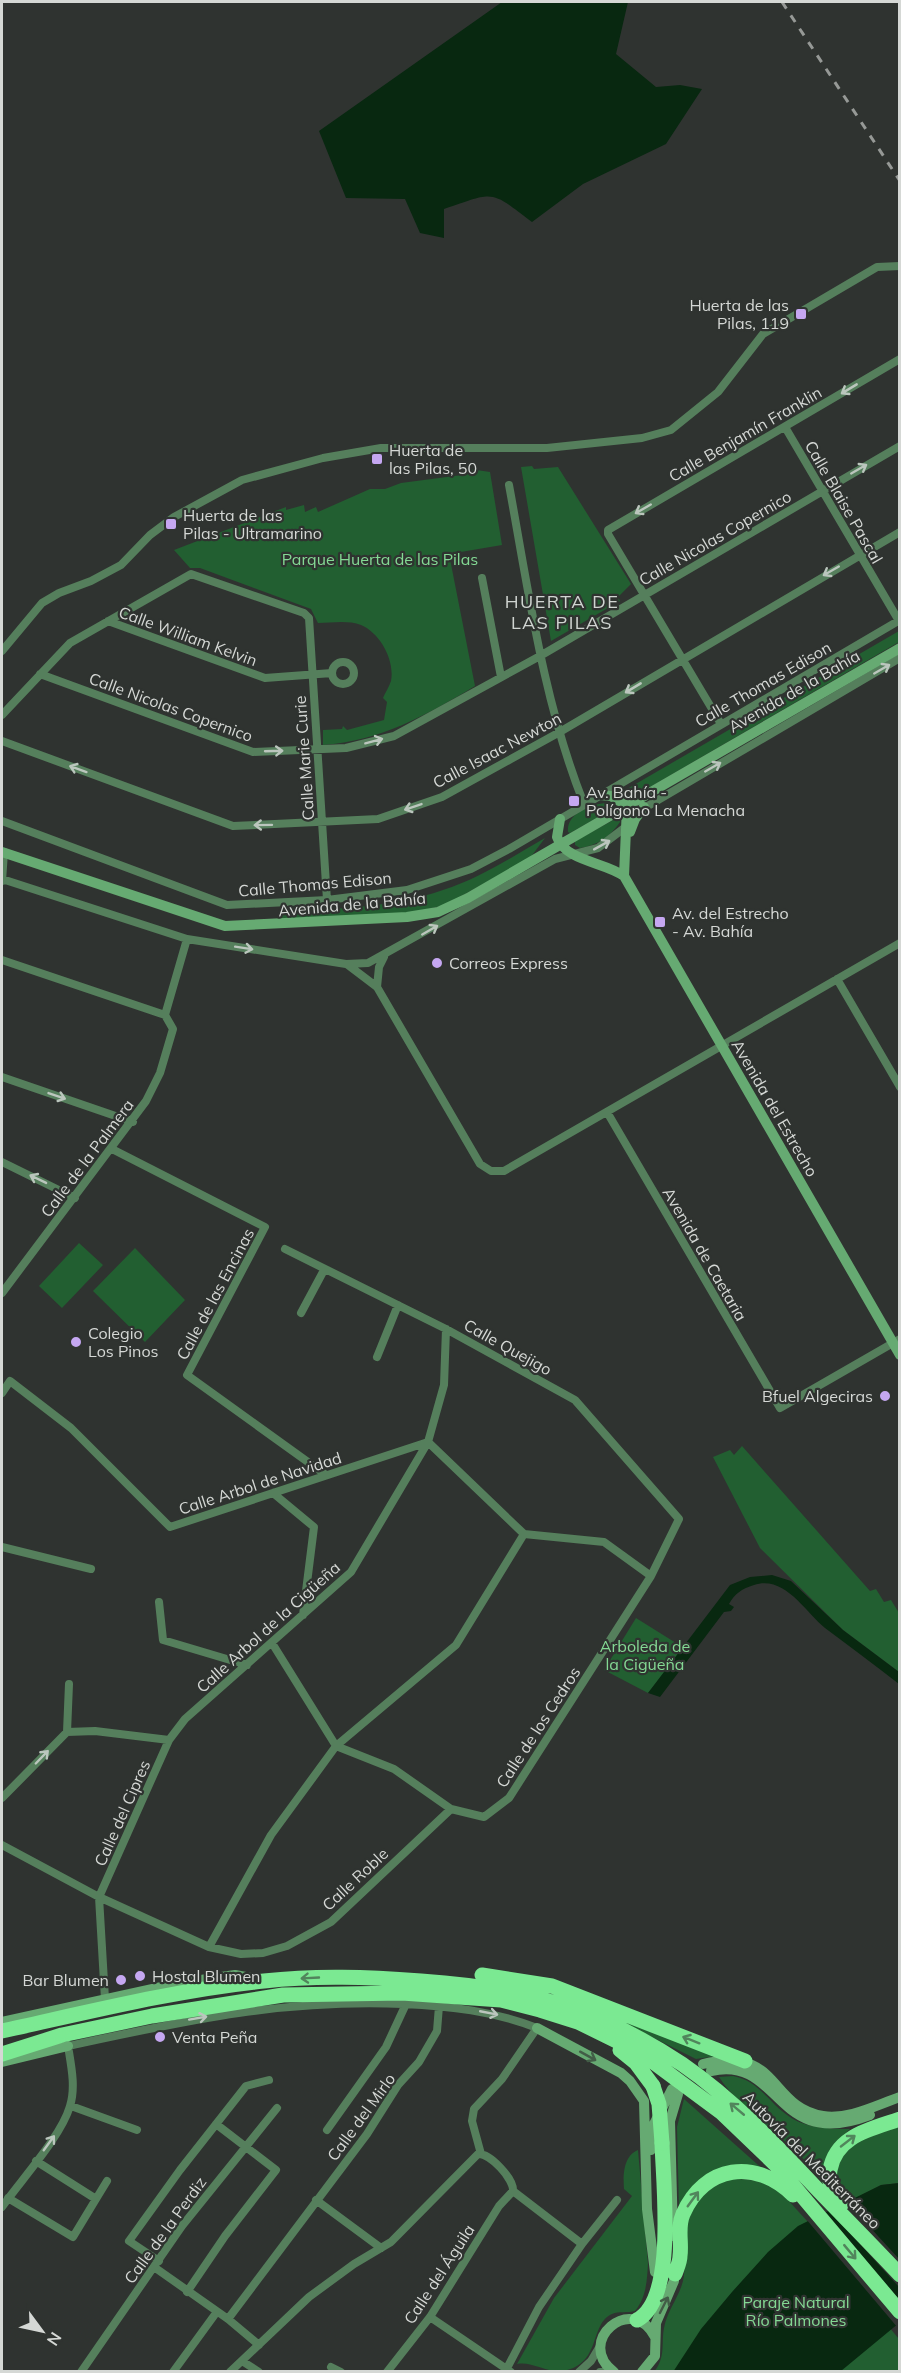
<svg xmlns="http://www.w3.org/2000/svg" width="901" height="2373" font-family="Mulish,sans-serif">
	<rect width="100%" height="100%" fill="#2f3330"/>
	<path fill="#225f31" d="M532 466 534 469 558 467 631 584 618 597 620 601 551 641 521 467Z
		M463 468 490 472 502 545 449 554 475 686C427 715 380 741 323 745V730L342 729 343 726 347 730 384 720 387 702 383 698C385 693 389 687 391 681 395 660 380 633 361 625 348 620 331 623 318 623L311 609 200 568H190L174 550 286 507V510L304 505 305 512 316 507 318 512 370 489H385L401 483 462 475Z
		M899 631V642L645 790 627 789Z
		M606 803 612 805 609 811 570 833 568 832C566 813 592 804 606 803Z
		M619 817 620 822C610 837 598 845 580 848L575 845V841Z
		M545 838 530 858 445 905 407 914 280 923V911C335 909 391 908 443 890 480 878 512 857 545 838Z
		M79 1243 103 1265 62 1308 39 1286Z
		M135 1248 185 1300 145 1342 93 1291Z
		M742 1446 870 1591 876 1589 884 1602 891 1600 899 1613V1672L843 1630 760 1548 713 1457 730 1450 734 1455Z
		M636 1618 684 1648 648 1693 604 1670Z
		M608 2015 717 2056 696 2059Z
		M733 2076C760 2081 768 2103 790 2117 806 2128 830 2129 850 2129 829 2148 827 2158 823 2184 797 2141 747 2119 719 2077Z
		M684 2099 766 2172C715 2158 711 2174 679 2209L677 2127Z
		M899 2127 900 2183 881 2185 847 2203 836 2188 837 2157 861 2138Z
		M638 2150 648 2264C647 2281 646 2298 635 2311 628 2313 619 2311 612 2314 589 2324 602 2364 563 2371 546 2373 532 2361 517 2364L554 2298 632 2196 624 2189C623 2176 623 2156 638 2150Z
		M725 2177 767 2182 787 2199 808 2222 803 2224 899 2339V2371L654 2372C666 2357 661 2344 664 2328 667 2311 679 2297 683 2281 686 2266 684 2254 684 2239 683 2211 704 2192 725 2177Z"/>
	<path fill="#082810" d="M502 2H628L616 54 656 87 680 85 702 89 666 144 583 184 532 222C489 189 495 192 444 209V238L420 233 405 199 346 198 319 131Z
		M772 1575 791 1581 843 1630 899 1672V1684C875 1665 850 1647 825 1628 805 1612 785 1575 754 1585 742 1589 735 1593 729 1604L734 1607 731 1611 724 1612 660 1697 648 1693 730 1585 750 1577Z
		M899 2183V2323L841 2371 673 2372 701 2329 732 2292 768 2252 798 2226 881 2185Z"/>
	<path fill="#2f3330" d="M845 2200 899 2259V2287L828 2209Z
		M824 2210 899 2300 898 2328 806 2219Z"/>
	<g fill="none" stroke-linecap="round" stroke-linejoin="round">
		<path stroke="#557f5c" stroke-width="8" d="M785 427 899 621
			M509 485C529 593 543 701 584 804
			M482 578 501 677
			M108 621 265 678 332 673
			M2 651 42 603 59 593 91 581 121 565 150 535 174 517 242 480 323 458 381 448H547L642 438 671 430 718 392 763 334 877 267 900 266
			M332 673a11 11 0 1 1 22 0a11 11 0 1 1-22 0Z
			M40 674 253 752 346 748 394 736 540 656 900 446
			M2 715 70 643 191 574 304 613 309 618 327 900
			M721 724 608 534V530L900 359
			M2 741 233 826 378 819 442 797 558 733 900 532
			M641 810 900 658
			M2 821 227 905 327 900 407 890 471 869 509 849 900 620
			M2 881 4 852 2 853
			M187 939 346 964 368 963 555 859 598 848 627 826
			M2 960 165 1015
			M348 965 377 987 480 1164 491 1171H504L900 943
			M837 979 900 1087
			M377 987 379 967 384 957
			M2 1077 133 1122
			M607 1112 780 1408 900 1339
			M112 1149 265 1227 187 1375 326 1475
			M2 1162 75 1198
			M285 1249 446 1329 575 1400 679 1519 651 1576 509 1798 484 1817 451 1809 394 1769 336 1746
			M2 1293 146 1101 160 1073 173 1029 165 1015 187 939 2 879
			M301 1313 324 1270
			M377 1357 398 1305
			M2 1393 10 1381 71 1428 170 1527 428 1442
			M428 1442 524 1534 604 1542 651 1576
			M273 1493 314 1527 303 1615
			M2 1547 91 1569
			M159 1602 163 1640 247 1665
			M272 1643 336 1746
			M67 1732 69 1684
			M2 1798 67 1732 95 1731 169 1740
			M2 1845 99 1897 209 1947 241 1954 263 1953 287 1946 331 1922 451 1809
			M209 1947 271 1835 336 1746 456 1645 524 1534
			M105 1999 99 1897 169 1740 185 1719 351 1572 428 1442 444 1385 446 1329
			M71 2106 137 2130
			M327 2130 386 2047 406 2004
			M8 2198 73 2237 96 2199 36 2161
			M96 2199 107 2181
			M316 2200 381 2248
			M2 2207C21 2180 61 2137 70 2106 76 2087 71 2065 68 2046 184 2021 281 1999 403 2004 449 2006 494 2011 537 2028L502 2079 474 2109 472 2121 481 2154
			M159 2261 129 2241 180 2170 246 2086 269 2080
			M154 2267 228 2319 259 2345
			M187 2292 225 2236 276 2170 216 2124
			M430 2317 511 2372
			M228 2319 367 2134 398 2085 419 2062 437 2031 439 2006
			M242 2361 259 2372
			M331 2367 341 2372
			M81 2372 182 2226 277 2108
			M173 2372 216 2313
			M230 2372 309 2297 354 2264 391 2242 478 2154C490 2153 514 2179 513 2191L582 2244 617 2200
			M387 2372 430 2317 499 2206 513 2191
			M505 2372 539 2307 582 2244
			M579 2372 591 2361 600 2346
			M600 2372H604"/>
		<path stroke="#66aa72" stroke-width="10" d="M599 795 611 796 627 806 624 876 900 1355
			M560 819 557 837C565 861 605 862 624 876
			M630 832 635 819 644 807
			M2 852 225 926 407 917 438 912 468 898 900 648
			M2 2022 180 1983 235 1975 257 1979
			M537 2028 621 2073 630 2081 644 2101 647 2209 655 2272
			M2 2062 68 2046
			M703 2064C780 2045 768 2107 823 2116 849 2120 876 2105 900 2097
			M711 2071C783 2055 773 2152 870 2115
			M651 2150 654 2124 672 2089
			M673 2236 670 2121 678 2094
			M614 2372C574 2342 632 2292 655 2337
			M642 2372 655 2356 656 2323 674 2281 675 2267"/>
		<path stroke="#7be992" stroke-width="15" d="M482 1975 552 1986 745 2061
			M2 2031C89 2012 176 1990 264 1981 317 1975 368 1977 421 1981 523 1988 596 2007 682 2064 733 2099 777 2146 819 2191 846 2219 873 2246 900 2275
			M620 2050 636 2063 653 2086
			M2 2054 62 2035 152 2016 283 1995 402 1993 501 2000 540 2010 578 2022 641 2053 722 2113 776 2165 900 2312
			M841 2205C833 2195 828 2183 830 2170 836 2135 872 2129 900 2119
			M675 2274C677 2268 680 2262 680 2256 682 2242 677 2227 683 2214 704 2165 756 2158 793 2195
			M637 2320C677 2299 663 2184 662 2143"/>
		<path stroke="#969996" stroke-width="3" stroke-dasharray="8 8" stroke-linecap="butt" d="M782 2 900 181"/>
		<path stroke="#7be992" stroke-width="15" d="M653 2086 659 2104 662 2143"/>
	</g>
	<defs><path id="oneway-shaft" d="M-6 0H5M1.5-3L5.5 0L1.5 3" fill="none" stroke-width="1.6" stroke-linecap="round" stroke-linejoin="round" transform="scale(1.5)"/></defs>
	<g stroke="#bbc6bd">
		<use href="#oneway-shaft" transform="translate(849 389) rotate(149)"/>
		<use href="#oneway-shaft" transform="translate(859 469) rotate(-30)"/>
		<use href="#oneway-shaft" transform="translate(643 509) rotate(150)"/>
		<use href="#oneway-shaft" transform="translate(831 571) rotate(150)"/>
		<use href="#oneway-shaft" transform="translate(882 669) rotate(-30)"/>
		<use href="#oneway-shaft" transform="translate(633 688) rotate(149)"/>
		<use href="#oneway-shaft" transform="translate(374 741) rotate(-15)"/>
		<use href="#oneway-shaft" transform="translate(274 751) rotate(-2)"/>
		<use href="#oneway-shaft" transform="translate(713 767) rotate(-30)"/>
		<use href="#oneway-shaft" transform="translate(78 769) rotate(-160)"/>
		<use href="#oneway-shaft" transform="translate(413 807) rotate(161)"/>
		<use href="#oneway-shaft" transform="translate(263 825) rotate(179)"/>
		<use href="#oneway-shaft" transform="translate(602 845) rotate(-29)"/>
		<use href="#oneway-shaft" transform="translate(430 930) rotate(-30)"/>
		<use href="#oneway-shaft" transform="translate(244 948) rotate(9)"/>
		<use href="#oneway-shaft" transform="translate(57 1096) rotate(19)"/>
		<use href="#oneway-shaft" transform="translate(38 1179) rotate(-154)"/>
		<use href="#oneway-shaft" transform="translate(42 1757) rotate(-46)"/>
		<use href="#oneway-shaft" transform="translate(489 2013) rotate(11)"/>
		<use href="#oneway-shaft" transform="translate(198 2018) rotate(-10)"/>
		<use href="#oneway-shaft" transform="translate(49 2143) rotate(-54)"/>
	</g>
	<g stroke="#51855c">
		<use href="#oneway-shaft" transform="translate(310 1978) rotate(177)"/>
		<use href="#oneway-shaft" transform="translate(691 2040) rotate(-158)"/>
		<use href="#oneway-shaft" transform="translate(737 2109) rotate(-140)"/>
		<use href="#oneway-shaft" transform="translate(848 2141) rotate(-38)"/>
		<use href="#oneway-shaft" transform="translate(693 2199) rotate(-54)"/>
		<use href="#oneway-shaft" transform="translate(850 2252) rotate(50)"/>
	</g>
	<g stroke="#425d47">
		<use href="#oneway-shaft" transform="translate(588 2056) rotate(29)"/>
		<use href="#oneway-shaft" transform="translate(664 2305) rotate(-63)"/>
	</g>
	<g fill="#c5a7f1" stroke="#2f3330" stroke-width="2">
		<rect x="795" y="308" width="12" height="12" rx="3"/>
		<rect x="371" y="453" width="12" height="12" rx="3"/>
		<rect x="165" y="518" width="12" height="12" rx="3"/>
		<rect x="568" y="795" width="12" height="12" rx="3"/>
		<rect x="654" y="916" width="12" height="12" rx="3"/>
		<circle cx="437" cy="963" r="6"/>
		<circle cx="76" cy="1342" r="6"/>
		<circle cx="885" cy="1396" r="6"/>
		<circle cx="140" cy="1976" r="6"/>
		<circle cx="121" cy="1980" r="6"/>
		<circle cx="160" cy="2037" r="6"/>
	</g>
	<g text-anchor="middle" stroke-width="4.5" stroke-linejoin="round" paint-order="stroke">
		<g font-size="16" fill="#d5d8d5" stroke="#2f3330" text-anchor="start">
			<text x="789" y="311" text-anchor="end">Huerta de las<tspan x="789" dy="18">Pilas, 119</tspan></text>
			<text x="389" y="456">Huerta de<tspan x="389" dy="18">las Pilas, 50</tspan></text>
			<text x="183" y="521">Huerta de las<tspan x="183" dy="18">Pilas - Ultramarino</tspan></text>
			<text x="586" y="798">Av. Bahía -<tspan x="586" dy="18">Polígono La Menacha</tspan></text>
			<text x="672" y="919">Av. del Estrecho<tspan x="672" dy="18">- Av. Bahía</tspan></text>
			<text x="449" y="969">Correos Express</text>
			<text x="88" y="1339">Colegio<tspan x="88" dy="18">Los Pinos</tspan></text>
			<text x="873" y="1402" text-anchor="end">Bfuel Algeciras</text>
			<text x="152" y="1982">Hostal Blumen</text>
			<text x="109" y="1986" text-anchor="end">Bar Blumen</text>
			<text x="172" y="2043">Venta Peña</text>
		</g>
		<g font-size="16" fill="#d5d8d5" stroke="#2f3330">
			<text transform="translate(745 434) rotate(-30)" y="6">Calle Benjamín Franklin</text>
			<text transform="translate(844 502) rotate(60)" y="6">Calle Blaise Pascal</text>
			<text transform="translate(715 538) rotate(-30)" y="6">Calle Nicolas Copernico</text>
			<text transform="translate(188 636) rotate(20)" y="6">Calle William Kelvin</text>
			<text transform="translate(763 684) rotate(-30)" y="6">Calle Thomas Edison</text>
			<text transform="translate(794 691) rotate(-30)" y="6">Avenida de la Bahía</text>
			<text transform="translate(171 707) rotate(20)" y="6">Calle Nicolas Copernico</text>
			<text transform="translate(497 750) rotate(-28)" y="6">Calle Isaac Newton</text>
			<text transform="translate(304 758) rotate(-94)" y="6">Calle Marie Curie</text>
			<text transform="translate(315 884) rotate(-5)" y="6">Calle Thomas Edison</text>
			<text transform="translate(352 904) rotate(-5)" y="6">Avenida de la Bahía</text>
			<text transform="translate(775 1108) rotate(60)" y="6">Avenida del Estrecho</text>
			<text transform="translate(87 1158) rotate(-53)" y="6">Calle de la Palmera</text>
			<text transform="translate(705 1254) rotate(60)" y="6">Avenida de Caetaria</text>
			<text transform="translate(215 1294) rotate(-62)" y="6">Calle de las Encinas</text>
			<text transform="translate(508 1347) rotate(29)" y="6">Calle Quejigo</text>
			<text transform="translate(260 1483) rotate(-18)" y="6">Calle Arbol de Navidad</text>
			<text transform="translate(268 1627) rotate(-42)" y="6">Calle Arbol de la Cigüeña</text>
			<text transform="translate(538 1727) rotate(-57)" y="6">Calle de los Cedros</text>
			<text transform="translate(122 1813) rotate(-66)" y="6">Calle del Cipres</text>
			<text transform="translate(355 1879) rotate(-43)" y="6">Calle Roble</text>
			<text transform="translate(361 2117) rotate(-54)" y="6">Calle del Mirlo</text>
			<text transform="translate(812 2160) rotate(45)" y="6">Autovía del Mediterráneo</text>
			<text transform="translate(165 2230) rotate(-54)" y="6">Calle de la Perdiz</text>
			<text transform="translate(439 2274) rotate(-57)" y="6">Calle del Águila</text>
		</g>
		<g font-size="16" fill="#84d994" stroke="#2f3330">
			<text x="380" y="565">Parque Huerta de las Pilas</text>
			<text x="645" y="1652">Arboleda de<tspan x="645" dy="18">la Cigüeña</tspan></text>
			<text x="796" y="2308">Paraje Natural<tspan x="796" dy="18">Río Palmones</tspan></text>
		</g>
		<g font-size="18" letter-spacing="1.5" fill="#d0d5d1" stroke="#2f3330">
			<text x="562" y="608">HUERTA DE<tspan x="562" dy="21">LAS PILAS</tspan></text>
		</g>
	</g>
	<rect width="901" height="2373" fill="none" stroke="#d5d8d5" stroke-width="6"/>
	<g transform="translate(42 2331) rotate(123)" stroke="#2f3330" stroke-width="4.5" paint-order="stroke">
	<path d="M0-4.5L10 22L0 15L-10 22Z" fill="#d5d8d5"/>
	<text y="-9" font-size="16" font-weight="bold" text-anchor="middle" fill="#d5d8d5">N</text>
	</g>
</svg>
